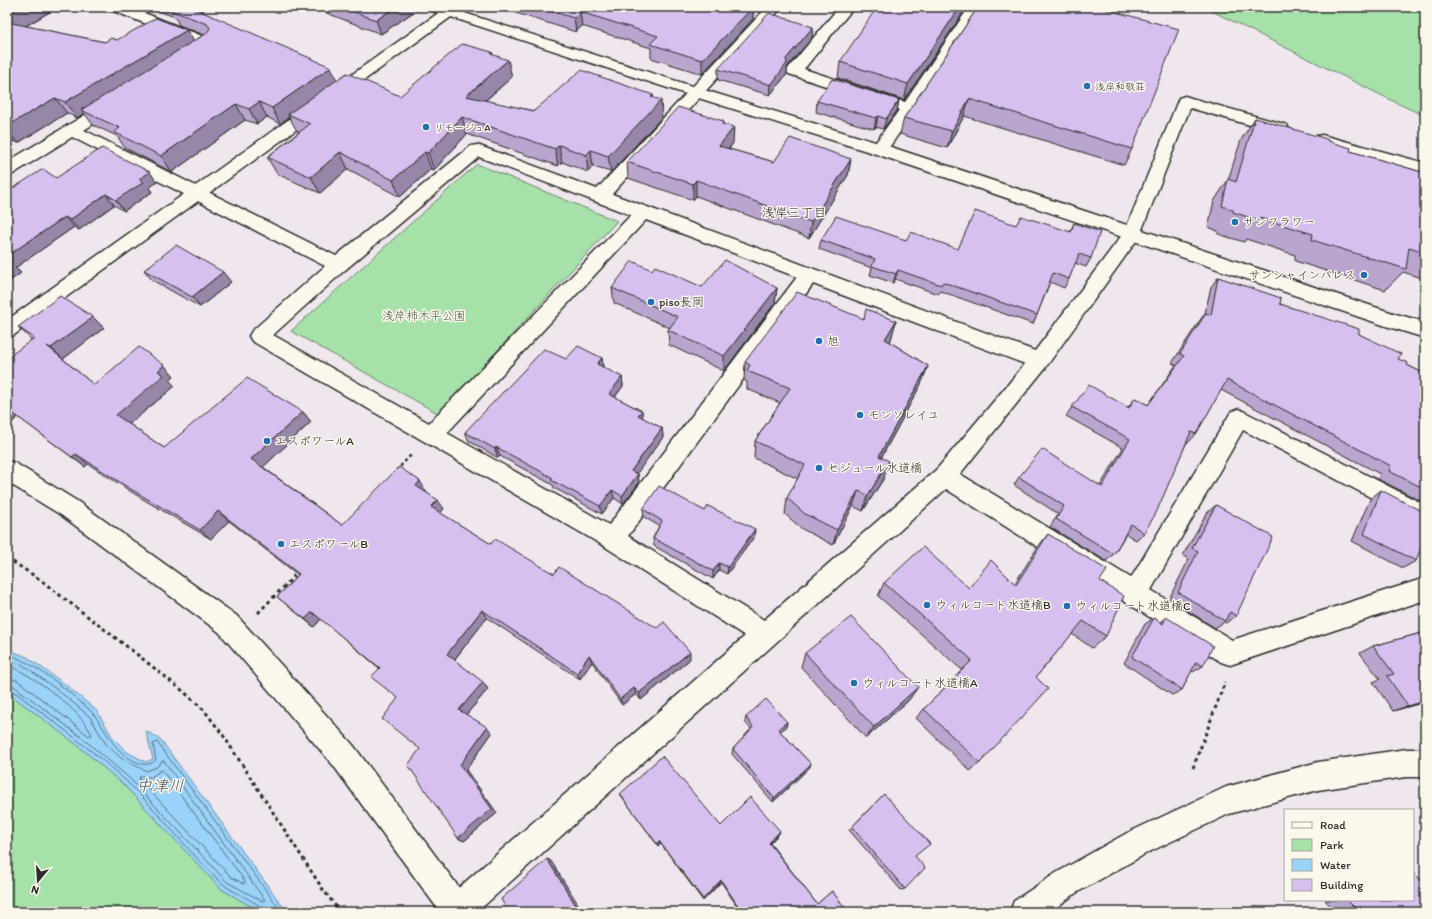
<svg xmlns="http://www.w3.org/2000/svg" width="1432" height="919" font-family="Itim,'Klee One',sans-serif">
	<rect width="100%" height="100%" fill="#f0e6ed"/>
	<filter id="ink" filterUnits="userSpaceOnUse"><feTurbulence type="fractalNoise" baseFrequency=".025" numOctaves="2"/><feDisplacementMap in="SourceGraphic" scale="8" xChannelSelector="R" yChannelSelector="G"/><feConvolveMatrix kernelMatrix="1 2 1 2 8 2 1 2 1" color-interpolation-filters="sRGB"/></filter>
	<g filter="url(#ink)">
		<path fill="#a5e1a8" stroke="#68866a" d="M1204 7H1425V116L1403 106Z
			M477 164 617 221 439 414 291 331Z
			M7 692 76 744 123 784 221 889 247 904 267 912H7Z"/>
		<path fill="#9ad3fa" stroke="#6e90a7" d="M7 649 27 657 66 685 97 711 113 738 127 752 146 762 153 759 146 731 160 739 287 912H267L261 910 247 904 221 889 123 784 76 744 7 692Z"/>
		<g fill="none" stroke-linecap="round" stroke-linejoin="round">
			<path stroke="#576e7e" stroke-width="1" d="M7 653C33 664 55 680 76 698 82 704 89 708 94 715 105 728 111 745 126 756 135 762 147 769 156 760L153 744 157 742 282 912
				M7 659 23 665 60 692 90 717 106 744 121 758 146 771 157 767 162 761H164L265 900 262 901 227 882 129 778 81 737 14 686 7 684
				M7 665C32 674 81 710 92 735L89 736 17 680 7 678
				M7 689 16 693C53 721 91 749 125 780 160 812 188 853 223 884 233 893 261 903 266 912
				M162 770 245 881 244 884 231 877 139 779 140 776 151 777Z"/>
			<defs>
				<path id="street" d="M109 7H129L215 41 217 44 215 47 210 48 205 47 111 10Z
					M427 7H463C456 17 448 16 438 13 433 11 430 11 427 7Z
					M767 7H782L612 194 1035 351 1125 231 1179 98 1185 96 1191 98 1287 125 1289 129 1287 133 1281 134 1190 108 1139 237 1046 367 960 474 1131 578 1231 412 1239 409 1425 505V526L1243 430 1151 590 1232 640 1425 578V600L1230 665 1221 662 946 489 477 912H443L442 910 446 899 745 636 604 546 252 341 249 336 252 331 325 266 72 137 13 174 7 176V162L108 101 114 99 120 101 122 104 120 107 84 130 336 256 471 146 477 145 597 189ZM479 157 631 215 429 423 273 335 345 270ZM646 220 797 277 609 525 447 433ZM813 284 1025 364 937 469 764 620 628 536Z
					M839 7H854L804 69 905 102 969 7H983L915 111 885 153 879 154 873 153 871 149 899 110 789 74 786 71Z
					M1322 135 1425 163V175L1316 144 1314 140 1316 136Z"/>
				<path id="secondary" d="M449 8 701 89 885 145 1396 314 1425 322V338L1386 326 873 153 689 95 451 17 14 335 7 338V320L444 9Z
					M7 461 15 463 77 501 237 616 353 745 469 901 473 912H440L333 765 219 632 61 515 7 482Z
					M1406 749H1425V777H1406L1318 790 1229 814 1147 853 1076 893 1050 912H1010L1014 901 1056 873 1127 833 1226 787 1318 762Z"/>
			</defs>
			<use href="#street" stroke="#2b2b2b" stroke-width="3"/>
			<use href="#secondary" stroke="#2b2b2b" stroke-width="3"/>
			<path stroke="#2b2b2b" stroke-width="2.5" stroke-dasharray="3 3" stroke-linecap="butt" d="M392 475 412 454"/>
			<path stroke="#2b2b2b" stroke-width="3" stroke-dasharray="3.5 3.5" stroke-linecap="butt" d="M7 558 39 579 134 652 183 691 204 710 223 735 322 888 340 912
				M258 613 298 572
				M1193 768 1225 682"/>
			<use href="#street" fill="#fbf7ec" fill-rule="evenodd"/>
			<use href="#secondary" fill="#fbf7ec" fill-rule="evenodd"/>
		</g>
		<path fill="#b9a5ce" stroke="#2b2b2b" d="M7 7H58L26 26 105 42 187 30 193 41 204 35 179 25 175 17 146 7H204L202 12 337 80 400 96 492 52 493 55 512 77 485 101 534 111 653 95V98L662 117 611 172 593 167 588 172 562 162 558 166 467 134 434 170 431 169 400 197 348 169 320 193 277 174 267 157 299 132 297 131 289 117 280 124 267 117 257 124 245 120 172 172 125 148 117 136 93 125 84 113 77 118 67 113 18 143 14 141 7 145Z
			M311 7H421L381 34Z
			M497 7H754L753 19 702 74 651 58V48L582 26 576 32Z
			M967 7 904 100 838 78 840 62Z
			M978 7 1132 149 1124 165 964 116 947 148 900 134 904 118Z
			M813 27 812 38 787 67V74L770 95 718 80V69Z
			M899 100 897 111 883 129 876 127 874 129 816 112 817 101Z
			M1255 118 1328 141 1350 151 1425 173V279L1403 272 1385 290 1295 261V255L1246 239 1244 242 1218 234V231L1208 227 1214 201 1228 180 1241 140Z
			M723 121V124L733 143 729 149 774 162 851 159 848 175 809 238 696 196 693 200 628 178 627 162Z
			M56 178 157 182 149 188 152 192 124 211 114 205 79 230 74 227 15 268 21 273 7 283Z
			M1074 223 1091 258 1086 267 1075 263 1069 279 1064 288 1050 282 1037 315 1033 324 940 291 938 294 895 279 893 283 870 275 872 268 819 249 821 240H906L958 249 1016 225 1070 232Z
			M144 270 231 282 200 307 152 280Z
			M652 270 702 287 777 288 775 303 724 371 669 345 668 330 670 328 614 303 612 288Z
			M1218 277 1280 304 1359 334 1398 359 1407 365 1425 374V503L1378 479 1380 474 1221 390 1196 434 1188 443 1187 442 1144 533 1136 540 1126 534 1114 554 1106 561 1050 527 1058 514 1014 485 1019 477 1100 486 1123 448 1066 416 1072 407H1128L1135 398 1148 405 1176 365 1172 363 1198 323 1205 313 1211 287Z
			M93 317 104 328 63 359 94 385 164 365 174 376 169 380 175 386 129 424 164 448 303 412 311 422 263 467 342 525 426 491V492L444 509 440 513 491 544 690 659 641 700 636 694 622 705 592 662 580 679 487 618 454 660 488 689 466 715 492 733 466 770 497 813 464 841 458 838 420 749 398 698 379 668 321 619 314 627 277 597 298 575 229 521 211 539 141 498 88 464 85 467 18 417 7 427 31 339 18 327Z
			M864 319 896 321 890 342 928 366 921 384 881 458 884 478 863 511 853 506 833 545 802 529 785 514 787 498 798 479 754 458 755 441 780 403 747 389V382L744 380 745 362Z
			M602 358 603 368 622 377 623 386 615 397 642 411V418L662 428 663 437 636 474H638L639 483 623 504 614 498 602 514 554 488 553 485 500 456 498 458 469 441 465 432 566 359Z
			M1381 490 1416 561 1403 568 1352 541 1370 499Z
			M1216 505 1236 616 1226 623 1224 622 1215 628 1169 599 1189 559 1183 555 1207 513Z
			M643 509 705 511 754 537 727 574 719 570 713 579 654 546 653 538 659 526 644 517Z
			M1048 534 1100 581 1106 636 1092 648 1072 634 1036 677 980 763 970 771 916 718 924 709 962 670 878 596 884 583 969 588 1015 583 1037 548Z
			M1166 617 1203 666 1193 672 1191 671 1182 690 1172 695 1124 663 1145 624 1154 618 1160 622Z
			M1425 632V702L1393 711 1373 682 1380 679 1360 653 1373 646Z
			M805 653 909 700 866 738 801 667Z
			M746 717 787 722 786 727 780 731 811 764 809 768 773 802 732 754 733 749 751 729 745 722Z
			M620 794 721 826 779 834 770 843 817 904 832 891 848 912H741L721 882 703 901 661 844 658 846Z
			M884 794 915 856 905 889 901 890 849 830Z
			M1325 900H1413L1425 912H1336Z"/>
		<path fill="#9686a7" stroke="#2b2b2b" d="M20 7H58L10 35 7 32V14Z
			M190 7H204L199 21Z
			M396 7H421L381 34 376 20Z
			M752 7H754L753 19 702 74V60Z
			M960 7H967L904 100 908 84Z
			M580 12 582 26 576 32 574 18Z
			M813 27 812 38 787 67V74L770 95 771 85 786 59Z
			M187 30 196 45 81 110 84 113 77 118 65 102Z
			M508 60 512 77 471 113 466 96Z
			M331 67 338 83 288 114 289 117 280 124 272 108Z
			M653 95 654 107 661 100 662 117 611 172 608 156Z
			M55 98 67 113 18 143 7 130V126Z
			M969 99 964 116 947 148 952 131Z
			M899 100 897 111 883 129 886 119Z
			M259 102 267 117 257 124 249 109Z
			M236 104 245 120 172 172 161 156Z
			M878 116 876 127 874 129 876 118Z
			M462 117 467 134 434 170 428 153Z
			M734 127 733 143 719 162V146Z
			M7 133 14 141 7 145Z
			M559 145 562 162 558 166 555 149Z
			M591 150 593 167 588 172 586 155Z
			M340 152 348 169 320 193 311 177Z
			M425 152 431 169 400 197 393 180Z
			M851 159 848 175 809 238 811 222Z
			M150 172 157 182 149 188 152 192 124 211 116 200 139 179Z
			M696 180V196L693 200V184Z
			M106 194 114 205 79 230 70 220Z
			M65 217 74 227 15 268 21 273 7 283V256Z
			M898 270 895 279 893 283 896 274Z
			M223 272 231 282 200 307 192 297Z
			M777 288 775 303 724 371V356Z
			M93 317 104 328 63 359 51 348Z
			M896 321 891 340 880 357 885 339Z
			M602 358 603 368 597 364Z
			M164 365 174 376 169 380 175 386 128 425 116 415Z
			M928 366 921 384 873 473 879 456Z
			M622 377 623 386 610 403 609 394Z
			M7 409 18 417 7 427Z
			M642 411 643 420 638 415Z
			M303 412 311 422 261 469 251 459Z
			M662 428 663 437 633 479 631 471Z
			M496 447 500 456 498 458 495 449Z
			M76 454 88 464 85 467 72 457Z
			M889 461 884 478 863 511 868 495Z
			M638 474 639 483 623 504 622 496Z
			M420 481 426 491 423 496 416 486Z
			M612 490 614 498 602 514 600 506Z
			M858 491 853 506 833 545 837 530Z
			M438 500 444 509 437 517 431 507Z
			M218 511 229 521 211 539 200 530Z
			M755 529 754 537 727 574 728 567Z
			M719 563V570L713 579V571Z
			M482 610 487 618 453 661 447 654Z
			M312 612 321 619 314 627 305 619Z
			M690 652V659L641 700 639 693Z
			M589 655 592 662 580 679 577 673Z
			M483 682 488 689 465 716 459 710Z
			M918 687 909 700 866 738 874 727Z
			M634 688 636 694 622 705 620 699Z
			M1425 701V702L1393 711 1408 706Z
			M787 722 786 727 777 734 778 729Z
			M487 727 492 733 466 770 497 813 464 841 458 838 460 765Z
			M811 764 809 768 773 802 774 798Z
			M780 831 779 834 768 845 769 843Z
			M659 841 661 844 658 846 657 844Z
			M547 859 551 861 583 912H580Z
			M721 880V882L703 901V899Z"/>
		<path fill="#d7c0ef" stroke="#2b2b2b" d="M7 7H20L7 14Z
			M175 7H191L331 67 272 108 259 102 249 109 236 104 161 156 114 132 120 128 81 110 207 33 210 28 207 24 170 10Z
			M341 7H396L376 20Z
			M538 7H753L702 60 650 44 658 36 580 12 574 18Z
			M877 7H960L908 84 840 62Z
			M978 7H1097L1179 29 1132 149 969 99 952 131 904 118Z
			M769 13 813 27 786 59 787 63 771 85 718 69Z
			M156 18 187 30 65 102 55 98 7 126V22L105 42 111 38 117 40Z
			M462 44 492 52 491 54 508 60 466 96 534 111 581 70 653 95 651 97 661 100 608 156 591 150 586 155 559 145 555 149 462 117 428 153 425 152 393 180 340 152 311 177 267 157 310 124 288 114 347 73 400 96Z
			M832 79 899 100 886 119 878 116 876 118 817 101Z
			M678 107 723 121 722 124 734 127 719 146 774 162 790 138 851 159 811 222 696 180 693 184 627 162Z
			M1255 118 1327 139 1328 141 1351 148 1350 151 1425 173V252L1409 247 1406 269 1312 240 1313 234 1260 218V221L1233 212V210L1222 206 1228 179 1236 182Z
			M102 148 150 172 139 179 144 182 116 200 106 194 70 220 65 217 7 256V192L43 169 56 178Z
			M975 211 1016 225 1021 216 1071 232 1074 223 1100 232 1091 258 1079 254 1069 279 1053 273 1037 315 943 282 941 285 898 270 896 274 872 266 875 259 821 240 836 216 906 240 911 232 958 249Z
			M176 245 223 272 192 297 144 270Z
			M725 260 777 288 724 356 668 330 678 317 612 288 632 261 652 270 655 266 702 287Z
			M7 261 11 263 7 266Z
			M1218 277 1281 298 1280 304 1359 329V334L1401 354 1398 359 1408 363 1407 365 1425 374V489L1389 471 1391 466 1227 380 1196 434 1191 432 1156 513 1144 533 1131 524 1114 554 1056 519 1064 506 1019 477 1042 449 1102 487 1130 439 1072 407 1089 385 1129 408 1135 398 1148 405 1184 356 1180 354 1206 313 1211 315Z
			M797 292 864 319 866 309 896 321 885 339 928 366 879 456 889 461 868 495 858 491 837 530 805 514 787 498 805 465 755 441 790 388 747 371 750 365 745 362Z
			M60 296 93 317 51 348 47 346 94 385 139 347 164 365 158 371 164 375 116 415 164 448 247 378 303 412 251 459 342 525 399 467 420 481 416 486 438 500 431 507 491 544 495 539 554 574 559 567 657 628 664 622 690 652 639 693 634 688 620 699 589 655 577 673 482 610 447 654 483 682 459 710 487 727 460 765 492 809 458 838 408 765 420 749 382 719 398 698 371 677 380 668 312 612 305 619 277 597 299 574 218 511 200 530 129 488 76 454 72 457 7 409V358L34 338 18 327Z
			M578 346 602 358 597 364 622 377 609 394 642 411 638 415 662 428 631 471 638 474 622 496 612 490 600 506 551 480 553 478 496 447 495 449 465 432 544 349 566 359Z
			M659 486 705 511 708 506 755 529 728 567 719 563 713 571 653 538 662 521 643 509Z
			M1381 490 1425 513V537L1416 561 1364 534Z
			M1216 505 1273 537 1236 616 1230 612 1225 621 1178 592 1198 551 1192 548Z
			M1048 534 1107 570 1100 581 1124 596 1106 636 1083 621 1036 677 1048 689 980 763 924 709 972 660 884 583 923 547 969 588 991 560 1016 585Z
			M851 617 918 687 874 727 805 653Z
			M1166 617 1213 646 1203 666 1196 662 1182 690 1132 657 1154 618 1163 624Z
			M1425 632V701L1408 706 1387 676 1394 674 1373 646Z
			M766 699 787 722 778 729 811 764 774 798 733 749 753 727 746 717Z
			M662 756 721 826 750 797 780 831 769 843 817 904 832 891 848 912H742L721 880 703 899 659 841 657 844 620 794Z
			M884 794 930 844 915 856 925 868 905 889 852 827Z
			M547 859 580 912H508L501 899Z
			M1413 872 1425 884V912H1359L1347 900H1413Z"/>
	</g>
	<g fill="#1f6fb2" stroke="#fbf7ec" stroke-width="1.5">
		<circle cx="1087" cy="86" r="4"/>
		<circle cx="426" cy="127" r="4"/>
		<circle cx="1235" cy="222" r="4"/>
		<circle cx="1364" cy="275" r="4"/>
		<circle cx="651" cy="302" r="4"/>
		<circle cx="819" cy="341" r="4"/>
		<circle cx="860" cy="415" r="4"/>
		<circle cx="267" cy="441" r="4"/>
		<circle cx="819" cy="468" r="4"/>
		<circle cx="281" cy="544" r="4"/>
		<circle cx="927" cy="605" r="4"/>
		<circle cx="1067" cy="606" r="4"/>
		<circle cx="854" cy="683" r="4"/>
	</g>
	<g text-anchor="middle" stroke-width="3" stroke-linejoin="round" paint-order="stroke">
		<g font-size="10" fill="#2b2b2b" stroke="#fbf7ec" text-anchor="start">
			<text x="1095" y="90">浅岸和敬荘</text>
			<text x="434" y="131">リモージュA</text>
		</g>
		<g font-size="12" fill="#2b2b2b" stroke="#fbf7ec" text-anchor="start">
			<text x="1243" y="226">サンフラワー</text>
			<text x="1356" y="279" text-anchor="end">サンシャインパレス</text>
			<text x="659" y="306">piso長岡</text>
			<text x="827" y="345">旭</text>
			<text x="868" y="419">モンソレイユ</text>
			<text x="275" y="445">エスポワールA</text>
			<text x="827" y="472">セジュール水道橋</text>
			<text x="289" y="548">エスポワールB</text>
			<text x="935" y="609">ウィルコート水道橋B</text>
			<text x="1075" y="610">ウィルコート水道橋C</text>
			<text x="862" y="687">ウィルコート水道橋A</text>
		</g>
		<g font-size="12" fill="#4a584a" stroke="#fbf7ec">
			<text x="424" y="320">浅岸柿木平公園</text>
		</g>
		<g font-size="13" fill="#2b2b2b" stroke="#fbf7ec">
			<text x="794" y="217">浅岸三丁目</text>
		</g>
		<g font-size="16" font-style="italic" fill="#47555f" stroke="#fbf7ec">
			<text x="160" y="791">中津川</text>
		</g>
	</g>
	<rect width="1432" height="919" fill="none" stroke="#fbf7ec" stroke-width="24"/>
	<rect x="12" y="12" width="1408" height="895" fill="none" stroke="#2b2b2b" stroke-width="1.5" filter="url(#ink)"/>
	<rect x="1284" y="809" width="130" height="92" fill="#fbf7ec" stroke="#a8a59f"/>
	<rect x="1292" y="822" width="20" height="6" fill="#fbf7ec" stroke="#a8a59f"/>
	<text x="1320" y="829" font-size="12" fill="#2b2b2b">Road</text>
	<rect x="1292" y="839" width="20" height="12" fill="#a5e1a8" stroke="#a8a59f"/>
	<text x="1320" y="849" font-size="12" fill="#2b2b2b">Park</text>
	<rect x="1292" y="859" width="20" height="12" fill="#9ad3fa" stroke="#a8a59f"/>
	<text x="1320" y="869" font-size="12" fill="#2b2b2b">Water</text>
	<rect x="1292" y="879" width="20" height="12" fill="#d7c0ef" stroke="#a8a59f"/>
	<text x="1320" y="889" font-size="12" fill="#2b2b2b">Building</text>
	<g transform="translate(38 881) rotate(198)" stroke="#fbf7ec" stroke-width="3" paint-order="stroke">
	<path d="M0-3L7 15L0 10L-7 15Z" fill="#2b2b2b"/>
	<text y="-6" font-size="11" font-weight="bold" text-anchor="middle" fill="#2b2b2b">N</text>
	</g>
</svg>
